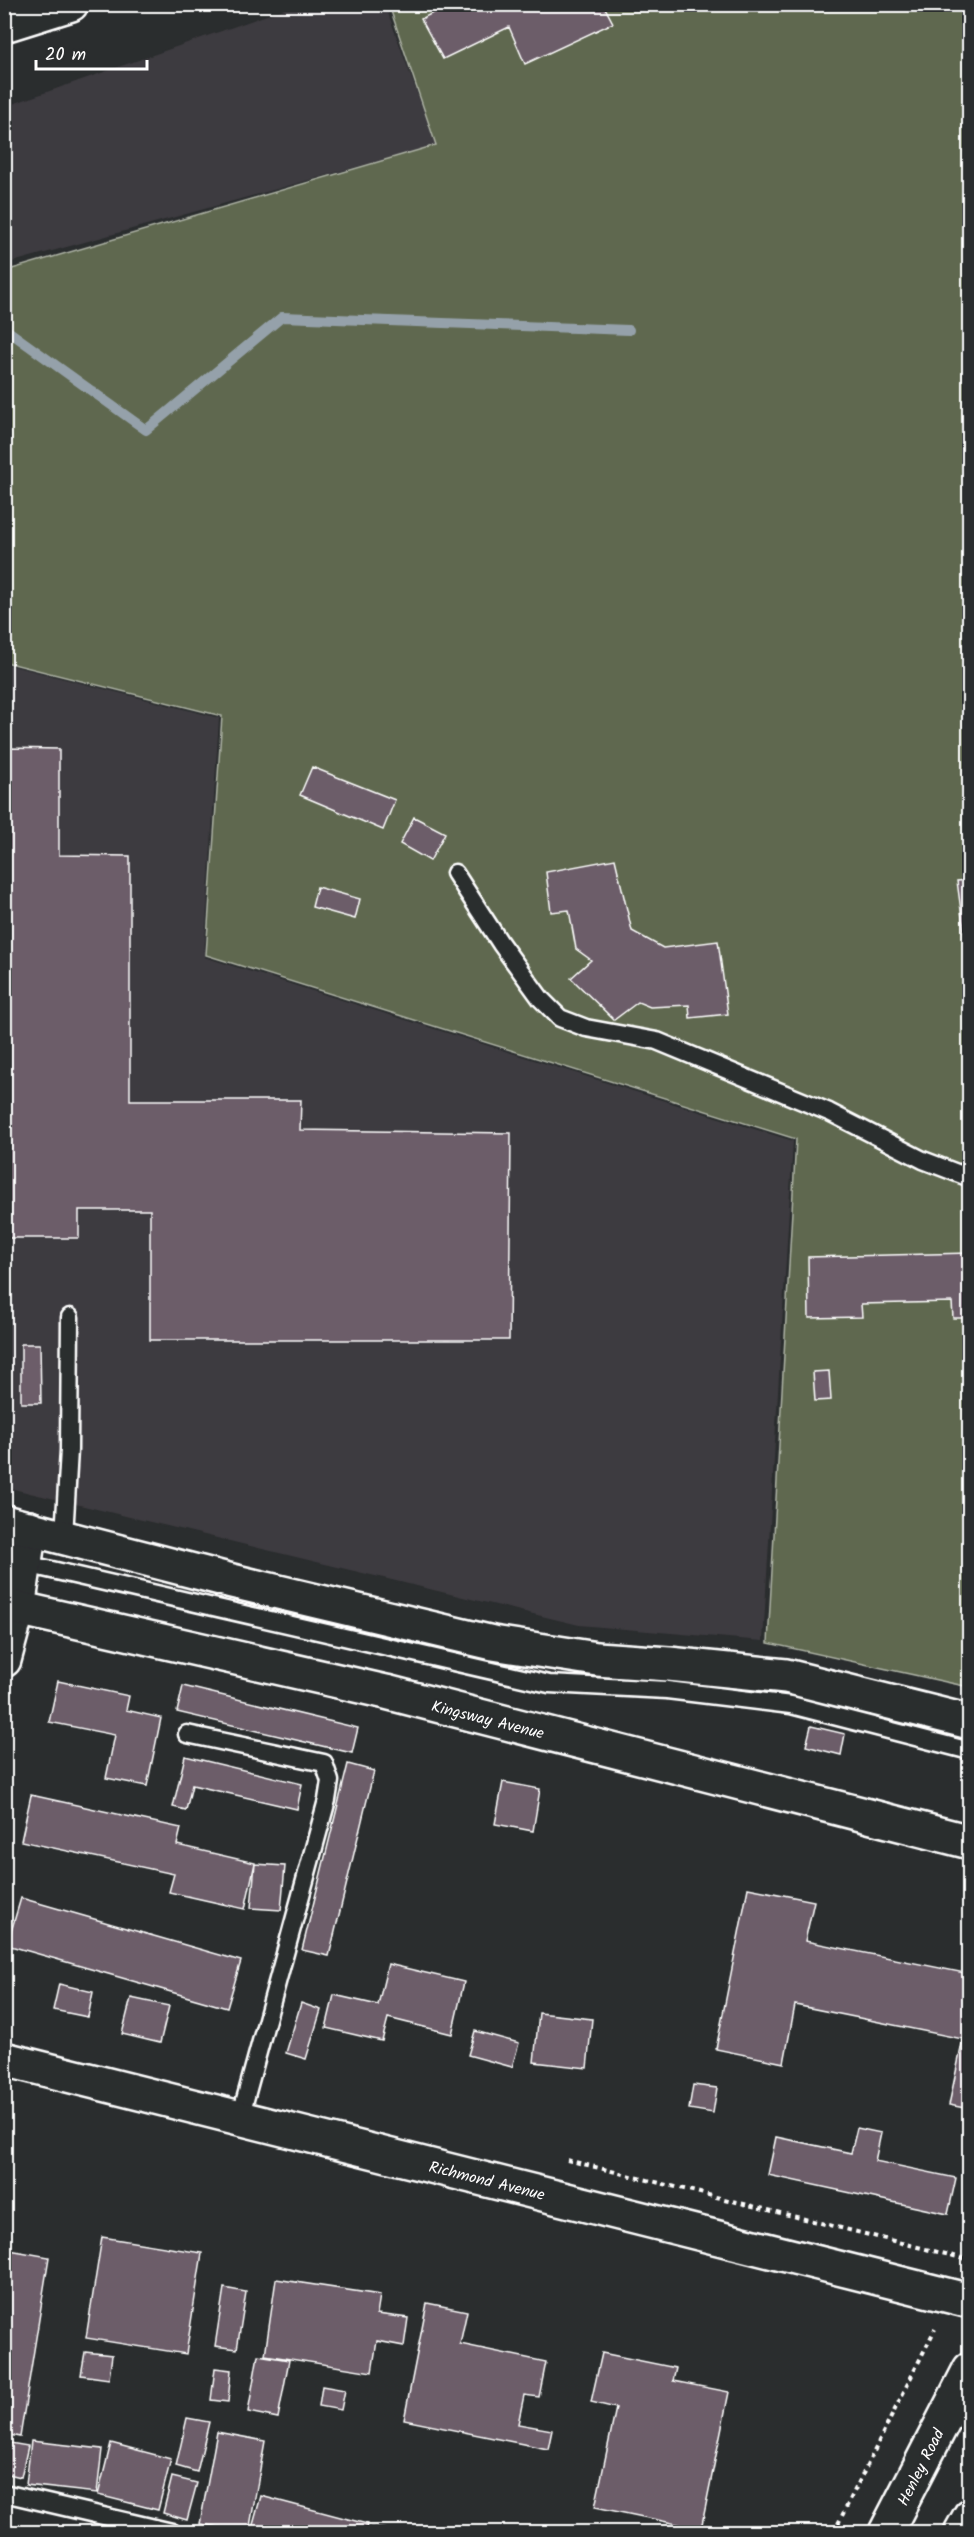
<svg xmlns="http://www.w3.org/2000/svg" width="974" height="2537" font-family="Kalam,sans-serif">
	<rect width="100%" height="100%" fill="#2a2d2e"/>
	<filter id="ink" filterUnits="userSpaceOnUse"><feTurbulence type="fractalNoise" baseFrequency=".0167" numOctaves="2"/><feDisplacementMap in="SourceGraphic" scale="12" xChannelSelector="R" yChannelSelector="G"/><feConvolveMatrix kernelMatrix="1 2 1 2 8 2 1 2 1" color-interpolation-filters="sRGB"/></filter>
	<g filter="url(#ink)">
		<path fill="#3e3b40" d="M296 5H385L436 145 5 264 4 107Z
			M5 664 219 718 204 957 793 1141 763 1641 579 1625 5 1487Z"/>
		<path fill="#5f684f" stroke="#afb4a7" stroke-width="1.5" d="M389 5H969V1687L768 1643 796 1139 206 955 222 716 5 662V271L436 145Z"/>
		<g fill="none" stroke-linecap="round" stroke-linejoin="round">
			<path stroke="#95a1aa" stroke-width="10" d="M4 328 146 430 282 317 629 330"/>
		</g>
		<path fill="#6c5d69" stroke="#fff" stroke-width="1.5" d="M450 4H603L613 23 525 64 509 27 443 59 421 19Z
			M4 748 59 749V855L130 856V1100H301L300 1130 511 1133 509 1340H150V1210H79V1238H4Z
			M312 767 395 800 383 830 300 795Z
			M414 817 445 833 430 861 400 844Z
			M615 859 632 931 663 948 718 941 728 1014 690 1018 689 1005 650 1007 638 1002 614 1020 571 978 591 960 576 949 569 910 551 912 546 872Z
			M970 880V962H968L957 881Z
			M317 887 360 899 355 919 312 907Z
			M970 1253V1318H953L952 1302 861 1304 862 1317 809 1318 808 1257Z
			M21 1344H40L41 1403H21Z
			M829 1371 831 1400 815 1401 813 1372Z
			M58 1681 129 1696 126 1710 161 1718 147 1786 106 1778 115 1735 49 1722Z
			M183 1686 358 1728 352 1753 177 1712Z
			M811 1726 845 1734 841 1755 806 1746Z
			M185 1756 302 1784 297 1809 192 1785 186 1810 173 1807Z
			M348 1764 374 1771 329 1956 302 1950Z
			M503 1782 540 1789 533 1831 495 1824Z
			M31 1795 181 1828 177 1845 255 1863 245 1909 169 1892 174 1874 21 1841Z
			M255 1864 285 1866 281 1910 251 1908Z
			M748 1888 814 1901 805 1941 970 1974V2109L949 2105 963 2039 795 2005 784 2063 716 2049Z
			M21 1898 241 1961 227 2008 7 1945Z
			M388 1964 464 1982 452 2034 388 2018 382 2041 326 2028 334 1995 378 2005Z
			M59 1984 93 1992 88 2017 53 2010Z
			M131 1998 169 2006 160 2043 122 2034Z
			M301 2003 321 2010 306 2059 286 2053Z
			M539 2013 592 2019 587 2068 534 2062Z
			M475 2031 519 2043 512 2067 468 2055Z
			M693 2085 717 2088 713 2113 689 2109Z
			M857 2128 881 2133 875 2161 956 2178 948 2214 768 2175 776 2137 851 2153Z
			M102 2237 202 2253 186 2354 86 2338Z
			M4 2249 49 2257 20 2437 4 2434Z
			M276 2279 380 2295 377 2314 408 2318 404 2346 377 2341 372 2372 265 2355Z
			M224 2288 246 2292 237 2349 215 2346Z
			M427 2303 467 2311 460 2344 546 2362 539 2397 524 2395 518 2424 552 2430 548 2449 404 2420Z
			M85 2352 112 2355 109 2379 81 2375Z
			M602 2353 676 2368 673 2381 729 2392 701 2529 595 2507 616 2408 591 2402Z
			M258 2355 289 2360 278 2418 248 2412Z
			M215 2368 231 2370 228 2402 211 2400Z
			M322 2386 345 2390 341 2410 319 2406Z
			M187 2418 209 2422 197 2472 176 2466Z
			M217 2432 265 2441 249 2532 200 2524Z
			M31 2441 102 2449 97 2493 26 2485Z
			M4 2442 28 2446 21 2477 4 2473Z
			M111 2443 171 2459 158 2510 98 2495Z
			M172 2477 197 2483 187 2520 163 2513Z
			M261 2496 367 2524 365 2532H251Z
			M371 2528 407 2532H370Z"/>
		<g fill="none" stroke-linecap="round" stroke-linejoin="round">
			<defs>
				<path id="service" d="M455 873 501 944 541 999 560 1018 586 1028 657 1041 829 1112 923 1160 970 1178
					M64 1536 69 1450 70 1317
					M4 1559 549 1684 667 1690 791 1705 970 1751
					M187 1734 324 1763 330 1781 327 1800 240 2118
					M4 2493 172 2532"/>
				<path id="minor" d="M4 25 71 4
					M4 1660 18 1608 30 1528
					M4 2059 970 2301"/>
				<path id="secondary" d="M4 1522 232 1581 493 1643 597 1659 669 1664 786 1676 970 1722
					M4 1605 386 1692 970 1842
					M886 2532 970 2369
					M961 2532 970 2516"/>
			</defs>
			<use href="#service" stroke="#fff" stroke-width="21"/>
			<use href="#minor" stroke="#fff" stroke-width="38"/>
			<use href="#secondary" stroke="#fff" stroke-width="38"/>
			<path stroke="#fff" stroke-width="4" stroke-dasharray="4.5 4.5" stroke-linecap="butt" d="M567 2160 970 2260
				M834 2532 935 2329"/>
			<use href="#service" stroke="#2a2d2e" stroke-width="16"/>
			<use href="#minor" stroke="#2a2d2e" stroke-width="33"/>
			<use href="#secondary" stroke="#2a2d2e" stroke-width="33"/>
		</g>
	</g>
	<g text-anchor="middle" stroke-width="4.5" stroke-linejoin="round" paint-order="stroke">
		<g font-size="16" fill="#fff" stroke="#2a2d2e">
			<text transform="translate(488 1719) rotate(14)" y="6">Kingsway Avenue</text>
			<text transform="translate(487 2180) rotate(14)" y="6">Richmond Avenue</text>
			<text transform="translate(920 2467) rotate(-63)" y="6">Henley Road</text>
		</g>
	</g>
	<rect width="974" height="2537" fill="none" stroke="#2a2d2e" stroke-width="24"/>
	<rect x="12" y="12" width="950" height="2513" fill="none" stroke="#fff" stroke-width="2" filter="url(#ink)"/>
	<path d="M36 60v9h111v-9" fill="none" stroke="#ffffff" stroke-width="3"/>
	<text x="45" y="60" font-size="18" fill="#ffffff" stroke="#2a2d2e" stroke-width="4.5" paint-order="stroke">20 m</text>
</svg>
